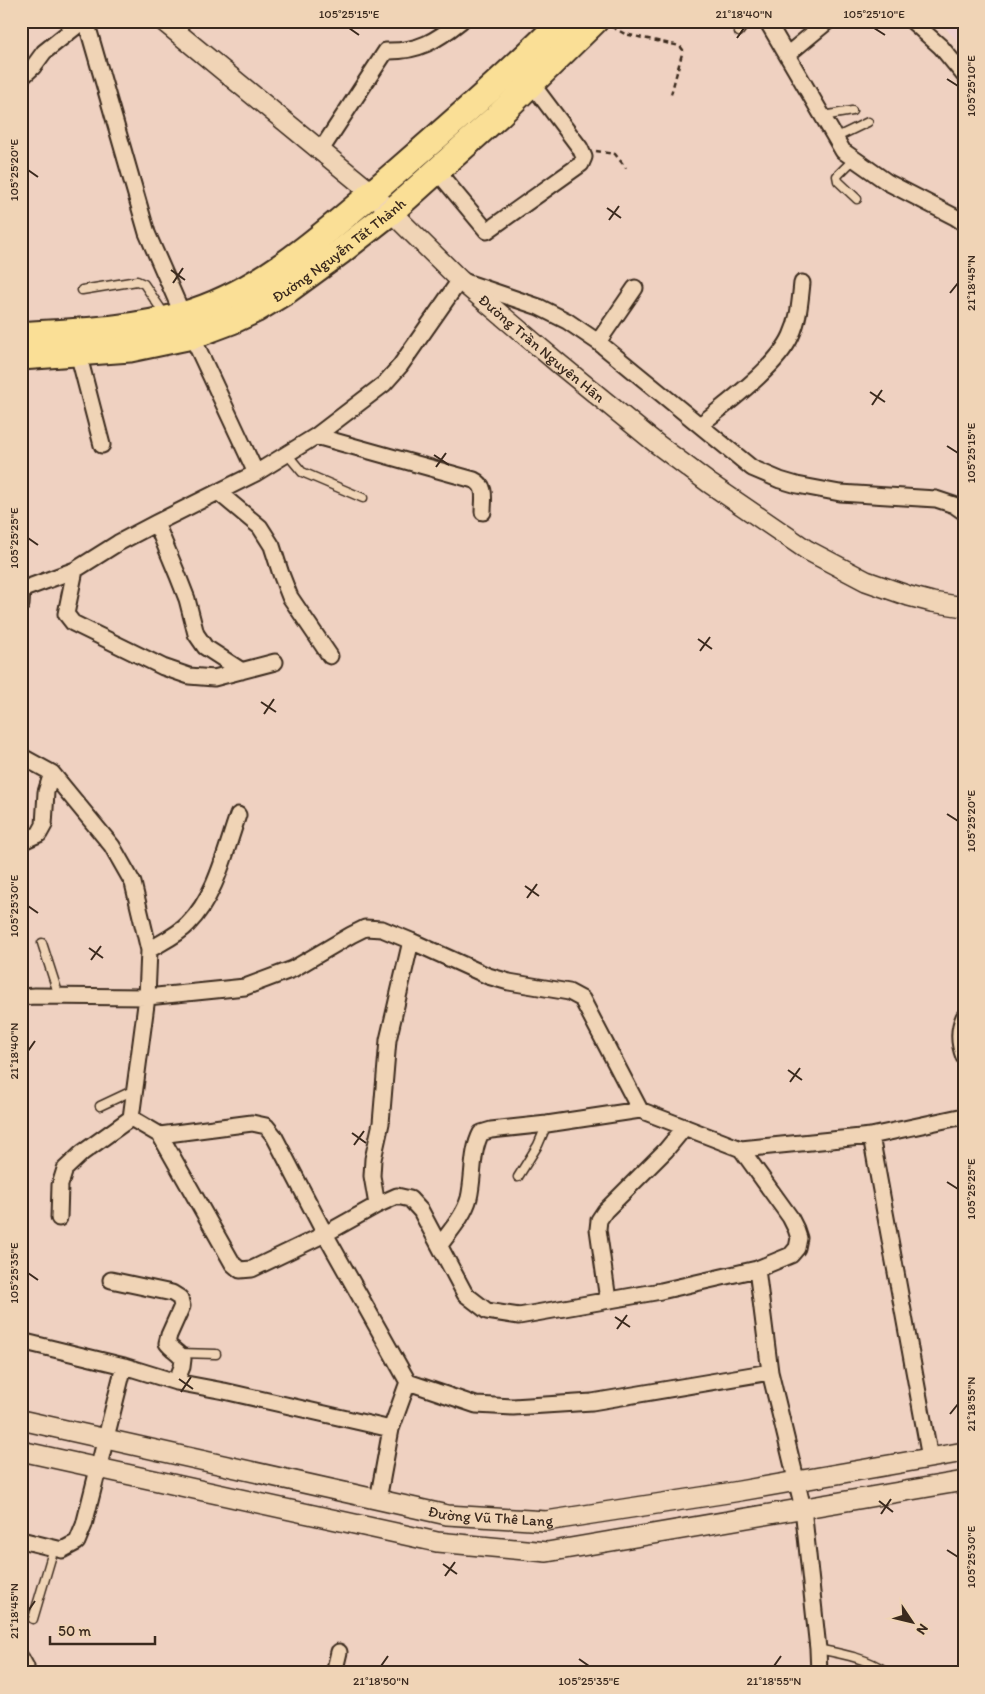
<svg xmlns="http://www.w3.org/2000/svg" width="985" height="1694" font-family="Itim,sans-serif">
	<rect width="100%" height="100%" fill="#efd1c1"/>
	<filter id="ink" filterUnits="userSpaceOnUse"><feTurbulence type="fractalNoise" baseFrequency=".02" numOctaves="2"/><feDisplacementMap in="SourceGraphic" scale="10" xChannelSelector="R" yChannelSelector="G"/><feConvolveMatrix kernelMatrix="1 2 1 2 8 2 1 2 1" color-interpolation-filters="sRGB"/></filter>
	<g filter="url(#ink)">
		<path fill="#eececf" d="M939 21H964V49L941 23Z"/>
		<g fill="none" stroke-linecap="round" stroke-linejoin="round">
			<defs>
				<path id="service" d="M739 32 747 21
					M823 116 852 111
					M835 138 868 122
					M854 159 837 176 838 181 857 199
					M82 290 137 281 144 284 165 315
					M287 454 302 472 363 498
					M42 943 59 996
					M100 1106 134 1090
					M518 1177 538 1145 547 1124
					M179 1353 216 1354
					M33 1619 54 1548
					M818 1649C843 1654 866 1658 887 1672"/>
				<path id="minor" d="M86 21 147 233 192 336 256 473
					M767 21 843 151 887 182 955 217 964 223
					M912 21 941 47 964 75
					M787 55 828 21
					M21 78 33 67 44 52 83 21
					M321 150 386 51C418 52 436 41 461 21
					M437 171 487 231 581 164 584 157 580 148 532 84
					M598 342 635 288
					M78 353 102 445
					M700 425C727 403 777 367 791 336 799 319 800 302 802 283
					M316 436 474 480C487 486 483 499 483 512
					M218 492 260 527 272 546 281 574 290 597 330 656
					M156 523 178 576 187 599 196 634 205 647 242 671
					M75 570 66 614 73 623 163 667 189 676 214 678 275 662
					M21 590 75 570 118 543 156 523 256 473 316 436 384 384 400 366 460 280 539 307 567 321 598 342 752 468 780 480 797 485 840 493 936 499 954 505 964 512
					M21 605 22 590
					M21 756 52 773 112 846 133 883 149 950C162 942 178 935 188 924 216 896 225 852 238 815
					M21 842 39 834 44 825 46 792 52 773
					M21 997 35 996 147 997 245 987 293 969 351 935 365 928 382 929 411 941 488 976 509 982 569 992 582 999 640 1110
					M964 1017C958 1030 959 1044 964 1057
					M131 1118 160 1135 233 1264 240 1270 252 1269 325 1234 377 1205 397 1196 410 1199 421 1211 465 1294 487 1311 519 1316 661 1291 757 1269 791 1255 797 1248 799 1238 796 1229 790 1217 741 1149 640 1110 547 1124 491 1130 481 1133C471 1152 474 1177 469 1198 464 1216 450 1231 440 1245
					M160 1135 252 1123 266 1126 274 1136 325 1234 408 1382 476 1405 513 1407 592 1402 770 1372 803 1508 818 1649 819 1673
					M871 1136 930 1458
					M741 1149 871 1136 964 1116
					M377 1205 372 1176 373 1159 381 1123 388 1040 411 941
					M59 1218 60 1185 65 1169 82 1153 131 1118 147 997 149 950
					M757 1269 770 1372
					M111 1280 172 1293 180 1298 182 1306 169 1335 167 1343C172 1350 179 1352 183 1359L182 1367 176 1382
					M608 1300 598 1229 599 1220 605 1211 666 1150 685 1127
					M21 1341 124 1366 176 1382 224 1391 391 1429
					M378 1500 391 1429 408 1382
					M21 1540 62 1550 77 1542 84 1525 124 1366
					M21 1658 26 1667 25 1673
					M334 1673 339 1652"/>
				<g id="tertiary">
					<path id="s1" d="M163 21 372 193 460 280 558 363 657 444 709 483 807 550 866 581 909 596 932 602 964 607"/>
					<path id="s2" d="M21 1420 447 1515 546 1521 734 1492 964 1452"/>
					<path d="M21 1451 437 1542 547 1552 964 1481"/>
				</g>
				<g id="primary">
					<path d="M21 335C75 331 130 330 182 315 267 291 334 225 400 169 455 121 510 73 562 21"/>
					<path id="s3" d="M21 357 130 349 192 336 232 321 255 310 288 290 340 252 392 211 500 114 595 21"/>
				</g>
			</defs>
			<use href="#service" stroke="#3b2a1e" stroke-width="11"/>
			<use href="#minor" stroke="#3b2a1e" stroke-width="19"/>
			<use href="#tertiary" stroke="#3b2a1e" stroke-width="22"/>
			<use href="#primary" stroke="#3b2a1e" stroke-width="29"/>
			<path stroke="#3b2a1e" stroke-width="2.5" stroke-dasharray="5 4" stroke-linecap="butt" d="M612 27 625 34 680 46 683 50 670 98
				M596 151 615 154 626 168"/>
			<use href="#service" stroke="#f0d4b6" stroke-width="8"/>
			<use href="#minor" stroke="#f0d4b6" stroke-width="15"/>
			<use href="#tertiary" stroke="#f0d4b6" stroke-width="19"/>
			<use href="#primary" stroke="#fadf96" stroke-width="25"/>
		</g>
	</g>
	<path fill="none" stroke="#3b2a1e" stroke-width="2" d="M349 28 359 35M874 28 885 35M737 38 744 28M947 79 958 86M28 170 38 177M607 208 621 218M609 220 619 206M171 270 185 280M173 283 183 268M950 293 958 283M870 392 885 402M872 405 882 390M947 446 958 453M434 455 449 465M436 467 446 453M28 538 38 545M698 639 712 649M700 651 710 637M261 702 276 712M264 714 274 699M947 814 958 821M525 886 539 896M527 898 537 884M28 906 38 913M89 948 103 958M91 960 101 946M28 1051 35 1041M788 1070 802 1080M790 1082 800 1068M352 1133 366 1143M354 1145 364 1131M947 1182 958 1189M28 1273 38 1280M615 1317 630 1327M617 1329 627 1315M179 1379 193 1389M181 1392 191 1377M950 1414 958 1404M879 1501 893 1512M881 1514 891 1499M947 1550 958 1557M443 1564 457 1574M445 1576 455 1562M28 1611 35 1601M579 1659 589 1666M381 1666 388 1656M774 1666 781 1656"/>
	<g text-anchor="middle" stroke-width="5" stroke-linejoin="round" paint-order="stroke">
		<g font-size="15" fill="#3b2a1e" stroke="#f0d4b6">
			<text dy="5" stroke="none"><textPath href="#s3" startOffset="344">Đường Nguyễn Tất Thành</textPath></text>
			<text dy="5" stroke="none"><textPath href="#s1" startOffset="501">Đường Trần Nguyên Hãn</textPath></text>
			<text dy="5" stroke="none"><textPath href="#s2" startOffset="480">Đường Vũ Thê Lang</textPath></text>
		</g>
	</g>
	<rect width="985" height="1694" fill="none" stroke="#f0d4b6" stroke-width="55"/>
	<g transform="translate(912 1622) rotate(125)" stroke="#f0d4b6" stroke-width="4" paint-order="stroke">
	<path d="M0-4L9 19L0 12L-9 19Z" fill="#3b2a1e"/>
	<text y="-8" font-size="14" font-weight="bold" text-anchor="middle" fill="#3b2a1e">N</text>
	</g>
	<path d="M50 1636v8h105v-8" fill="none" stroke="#3b2a1e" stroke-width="2.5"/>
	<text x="58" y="1636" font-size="15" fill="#3b2a1e" stroke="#f0d4b6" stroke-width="4" paint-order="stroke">50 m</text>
	<rect x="28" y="28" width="930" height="1638" fill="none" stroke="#3b2a1e" stroke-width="2"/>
	<g font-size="12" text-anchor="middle" fill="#3b2a1e">
		<text x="349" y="18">105°25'15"E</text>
		<text x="744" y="18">21°18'40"N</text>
		<text x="874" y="18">105°25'10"E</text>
		<text transform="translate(971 86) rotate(-90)" y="4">105°25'10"E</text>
		<text transform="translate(14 170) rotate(-90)" y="4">105°25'20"E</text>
		<text transform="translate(971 283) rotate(-90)" y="4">21°18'45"N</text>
		<text transform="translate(971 453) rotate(-90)" y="4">105°25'15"E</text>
		<text transform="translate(14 538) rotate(-90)" y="4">105°25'25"E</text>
		<text transform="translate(971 821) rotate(-90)" y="4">105°25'20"E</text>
		<text transform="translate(14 906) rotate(-90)" y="4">105°25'30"E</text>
		<text transform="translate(14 1051) rotate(-90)" y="4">21°18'40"N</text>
		<text transform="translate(971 1189) rotate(-90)" y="4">105°25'25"E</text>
		<text transform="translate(14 1273) rotate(-90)" y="4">105°25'35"E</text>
		<text transform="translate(971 1404) rotate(-90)" y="4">21°18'55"N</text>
		<text transform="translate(971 1557) rotate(-90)" y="4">105°25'30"E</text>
		<text transform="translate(14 1611) rotate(-90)" y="4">21°18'45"N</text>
		<text x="381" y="1685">21°18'50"N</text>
		<text x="589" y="1685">105°25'35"E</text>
		<text x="774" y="1685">21°18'55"N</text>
	</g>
</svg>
